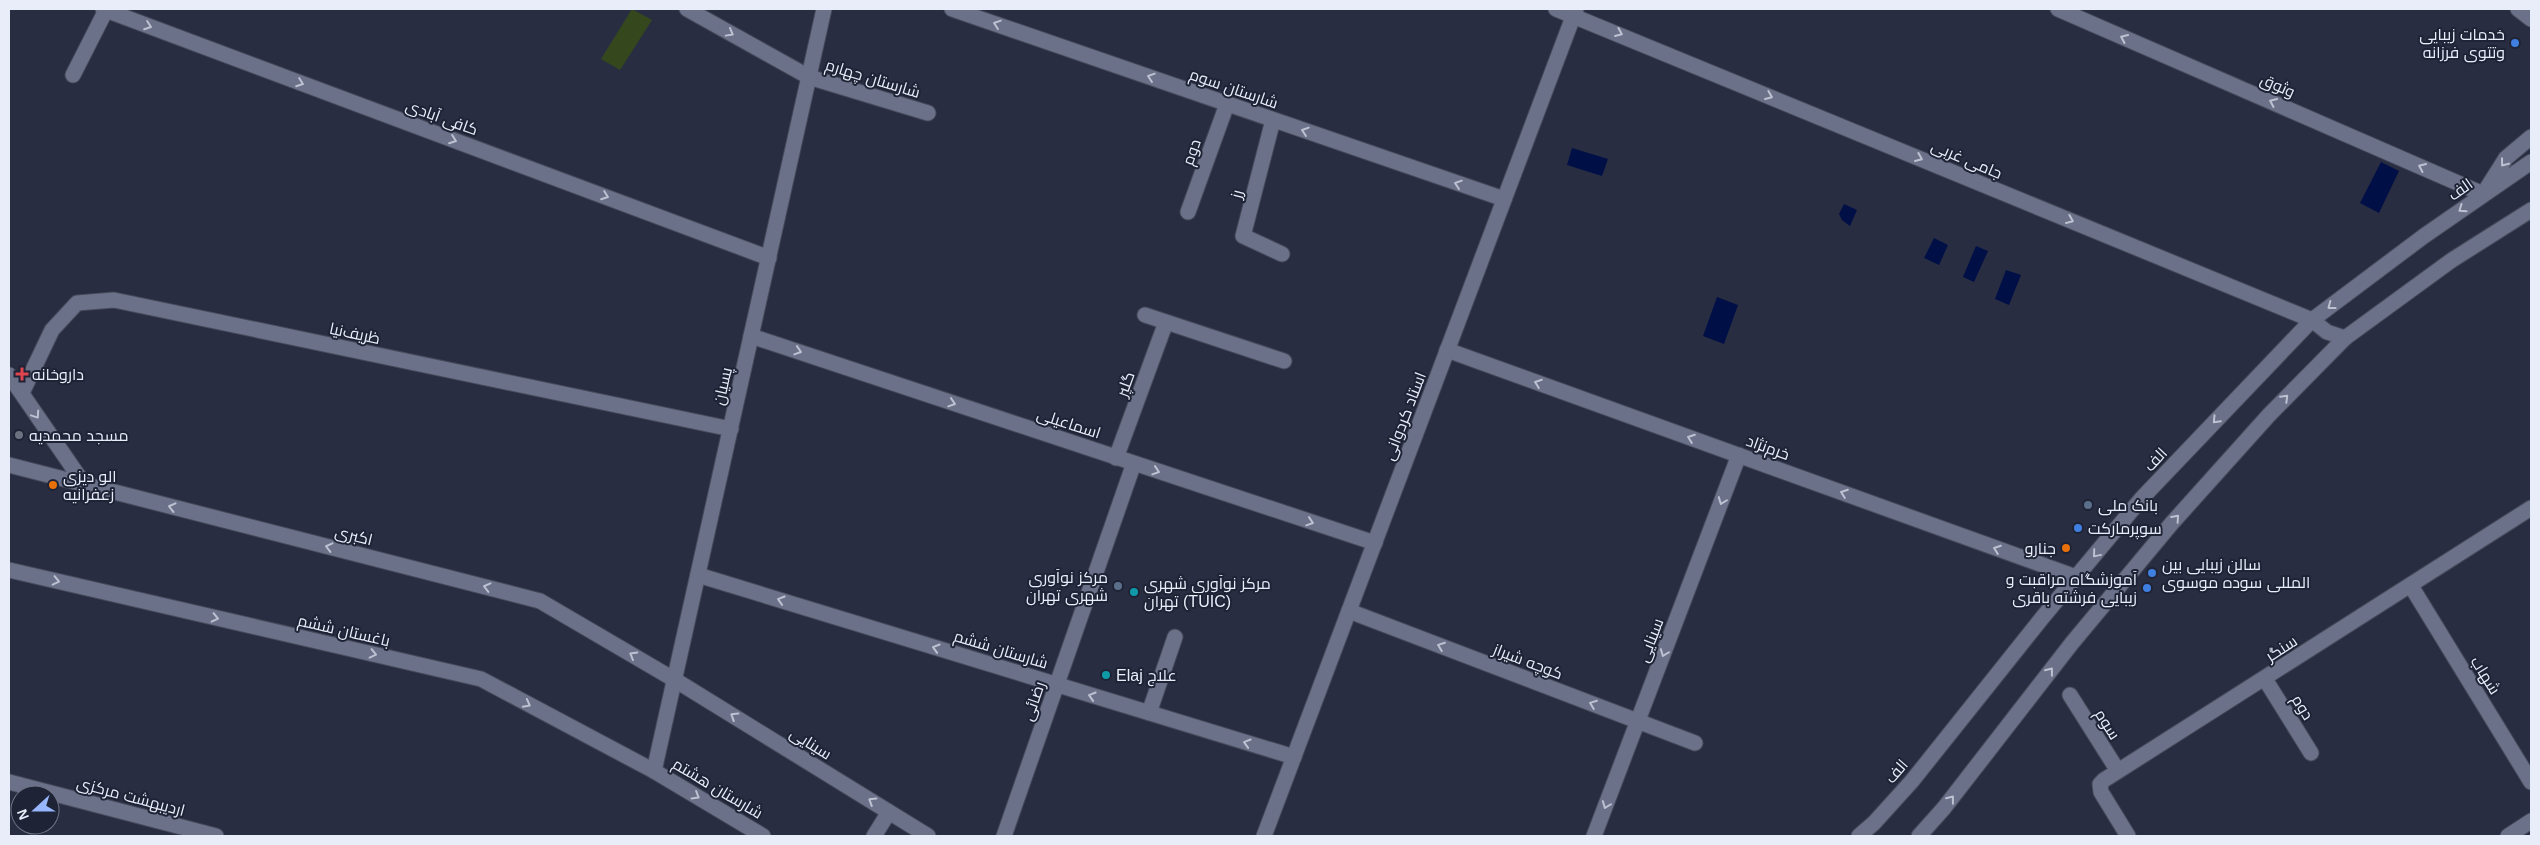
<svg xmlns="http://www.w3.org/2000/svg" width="2540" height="845" font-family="Helvetica,Cairo,sans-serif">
	<rect width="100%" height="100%" fill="#282d41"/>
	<path fill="#35471d" d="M632 9 652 20 620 70 601 59Z"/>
	<path fill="#010f47" d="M1572 148 1608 159 1602 176 1567 165Z
		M2381 162 2399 171 2379 213 2360 203Z
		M1844 204 1857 210 1850 226 1842 220 1839 214Z
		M1934 238 1948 245 1939 265 1924 258Z
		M1976 246 1988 251 1974 282 1963 277Z
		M2006 270 2021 275 2009 305 1995 299Z
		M1717 297 1738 305 1724 344 1703 336Z"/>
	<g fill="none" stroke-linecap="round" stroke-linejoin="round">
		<defs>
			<path id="minor" d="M103 9 769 258
				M687 9 809 77 928 113
				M952 9 1504 199
				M1556 9 2312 320 2327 332 2345 338
				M2058 9 2483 194
				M73 75 106 10
				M1273 120 1243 236 1282 254
				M1188 212 1227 104
				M1145 315 1284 361
				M751 336 1375 543
				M1447 350 2076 577
				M9 375 84 484
				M22 393 52 330 77 303 114 300 731 429
				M1116 458 1166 322
				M9 465 540 601 675 680 928 836
				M9 570 481 679 654 771 763 836
				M698 575 1294 757
				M2411 586 2531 782
				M1349 611 1695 743
				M2265 679 2311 753
				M2070 695 2118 771
				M1149 713 1175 637
				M9 782 216 836
				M1004 836 1134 463
				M1594 836 1739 455
				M2128 836 2101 792 2100 784 2104 780 2531 508
				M2508 836 2531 821"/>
			<path id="tertiary" d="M654 771 824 9
				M874 836 889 812
				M1264 836 1576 9"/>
			<path id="secondary" d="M2518 9 2531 19
				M2487 188 2506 158 2531 137
				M1859 836 1874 823 1912 781 2042 618 2142 498 2312 320 2424 236 2531 162
				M1919 836 1944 808 2072 643 2172 523 2269 415 2345 338 2452 260 2531 210"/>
		</defs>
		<use href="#minor" stroke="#45495a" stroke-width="17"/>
		<use href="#tertiary" stroke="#45495a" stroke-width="17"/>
		<use href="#secondary" stroke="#45495a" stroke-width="17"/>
		<use href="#minor" stroke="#6a7188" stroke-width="15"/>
		<use href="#tertiary" stroke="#6a7188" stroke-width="15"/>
		<use href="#secondary" stroke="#6a7188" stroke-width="15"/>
	</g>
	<defs><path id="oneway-chevron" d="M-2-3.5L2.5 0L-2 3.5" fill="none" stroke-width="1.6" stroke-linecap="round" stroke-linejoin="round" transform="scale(1.25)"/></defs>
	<g stroke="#bdc2d2">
		<use href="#oneway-chevron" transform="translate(997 24) rotate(-161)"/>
		<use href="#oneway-chevron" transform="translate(148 26) rotate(20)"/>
		<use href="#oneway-chevron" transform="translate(730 33) rotate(29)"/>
		<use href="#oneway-chevron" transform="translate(1619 33) rotate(23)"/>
		<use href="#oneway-chevron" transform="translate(2124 38) rotate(-156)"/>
		<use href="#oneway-chevron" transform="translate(1151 77) rotate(-161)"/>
		<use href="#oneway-chevron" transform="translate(300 83) rotate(20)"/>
		<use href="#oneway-chevron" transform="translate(1769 96) rotate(23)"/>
		<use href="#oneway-chevron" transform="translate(2273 102) rotate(-156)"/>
		<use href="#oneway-chevron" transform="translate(1305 131) rotate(-161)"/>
		<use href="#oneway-chevron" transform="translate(453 140) rotate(20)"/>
		<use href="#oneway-chevron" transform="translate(1919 158) rotate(23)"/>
		<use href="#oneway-chevron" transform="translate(2504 163) rotate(127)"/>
		<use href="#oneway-chevron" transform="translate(2422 167) rotate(-156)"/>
		<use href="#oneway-chevron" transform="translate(1458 184) rotate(-161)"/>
		<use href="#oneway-chevron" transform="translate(605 196) rotate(20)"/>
		<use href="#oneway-chevron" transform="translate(2462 209) rotate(145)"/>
		<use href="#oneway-chevron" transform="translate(2070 220) rotate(23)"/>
		<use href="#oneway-chevron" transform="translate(2331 306) rotate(143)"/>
		<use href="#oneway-chevron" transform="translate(798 351) rotate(18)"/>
		<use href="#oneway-chevron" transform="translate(1538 383) rotate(-160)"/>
		<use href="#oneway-chevron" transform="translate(2285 398) rotate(-45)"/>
		<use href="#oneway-chevron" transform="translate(952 403) rotate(18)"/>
		<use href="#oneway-chevron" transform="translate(36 415) rotate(56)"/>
		<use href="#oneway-chevron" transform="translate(2216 420) rotate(133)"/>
		<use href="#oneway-chevron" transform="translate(1691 438) rotate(-160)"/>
		<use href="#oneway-chevron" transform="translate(1156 471) rotate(18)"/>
		<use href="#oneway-chevron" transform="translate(1844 493) rotate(-160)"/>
		<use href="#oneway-chevron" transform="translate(1722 501) rotate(111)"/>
		<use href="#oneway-chevron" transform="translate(172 507) rotate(-166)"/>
		<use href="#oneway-chevron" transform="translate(2176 518) rotate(-48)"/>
		<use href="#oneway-chevron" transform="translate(1310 522) rotate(18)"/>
		<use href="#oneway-chevron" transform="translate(329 547) rotate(-166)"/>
		<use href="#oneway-chevron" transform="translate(1997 549) rotate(-160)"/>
		<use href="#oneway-chevron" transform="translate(2096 554) rotate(130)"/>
		<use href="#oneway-chevron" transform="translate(56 581) rotate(13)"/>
		<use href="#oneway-chevron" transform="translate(487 587) rotate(-166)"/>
		<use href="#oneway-chevron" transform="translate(781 600) rotate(-163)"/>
		<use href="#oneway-chevron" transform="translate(215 618) rotate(13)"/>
		<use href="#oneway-chevron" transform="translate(1441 646) rotate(-159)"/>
		<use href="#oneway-chevron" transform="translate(936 648) rotate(-163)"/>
		<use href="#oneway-chevron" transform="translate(1664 653) rotate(111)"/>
		<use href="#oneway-chevron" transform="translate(373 654) rotate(13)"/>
		<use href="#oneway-chevron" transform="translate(633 655) rotate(-150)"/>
		<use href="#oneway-chevron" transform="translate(2050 671) rotate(-52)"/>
		<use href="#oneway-chevron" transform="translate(1092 696) rotate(-163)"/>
		<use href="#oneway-chevron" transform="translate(527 704) rotate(28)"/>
		<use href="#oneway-chevron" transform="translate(1593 704) rotate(-159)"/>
		<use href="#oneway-chevron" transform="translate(734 716) rotate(-148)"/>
		<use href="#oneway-chevron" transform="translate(1247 743) rotate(-163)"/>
		<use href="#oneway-chevron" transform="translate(696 796) rotate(31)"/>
		<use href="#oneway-chevron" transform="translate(1951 799) rotate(-52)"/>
		<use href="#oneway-chevron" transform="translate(872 801) rotate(-148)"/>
		<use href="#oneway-chevron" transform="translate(1606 805) rotate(111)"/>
	</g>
	<g fill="#3f7fe0" stroke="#1e2336" stroke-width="2">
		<circle cx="2515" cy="43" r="5"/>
		<circle cx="2078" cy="528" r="5"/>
		<circle cx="2152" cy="573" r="5"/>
		<circle cx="2147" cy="588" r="5"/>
	</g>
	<path fill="#e0444e" stroke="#1e2336" stroke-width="2" d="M19.5 366.5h5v5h5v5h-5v5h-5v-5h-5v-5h5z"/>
	<circle fill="#6b7280" stroke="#1e2336" stroke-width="2" cx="19" cy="435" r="5"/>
	<g fill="#e8710a" stroke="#1e2336" stroke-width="2">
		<circle cx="53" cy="485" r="5"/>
		<circle cx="2066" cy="548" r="5"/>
	</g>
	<g fill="#5c6f8a" stroke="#1e2336" stroke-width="2">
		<circle cx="2088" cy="505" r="5"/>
		<circle cx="1118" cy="586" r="5"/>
	</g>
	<g fill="#0f9aa8" stroke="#1e2336" stroke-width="2">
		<circle cx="1134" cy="592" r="5"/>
		<circle cx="1106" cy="675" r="5"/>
	</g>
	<g text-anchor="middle" stroke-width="4" stroke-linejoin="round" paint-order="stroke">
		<g font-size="16" fill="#e9edfa" stroke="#1e2336" text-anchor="start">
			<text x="2505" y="40" text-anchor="end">خدمات زیبایی<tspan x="2505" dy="18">وتتوی فرزانه</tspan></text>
			<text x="32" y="380">داروخانه</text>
			<text x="29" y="441">مسجد محمدیه</text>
			<text x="63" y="482">الو دیزی<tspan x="63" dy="18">زعفرانیه</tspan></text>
			<text x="2098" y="511">بانک ملی</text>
			<text x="2088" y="534">سوپرمارکت</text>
			<text x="2056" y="554" text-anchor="end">جنارو</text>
			<text x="2162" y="570">سالن زیبایی بین<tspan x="2162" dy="18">المللی سوده موسوی</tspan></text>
			<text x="1108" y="583" text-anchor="end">مرکز نوآوری<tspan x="1108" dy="18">شهری تهران</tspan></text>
			<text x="2137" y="585" text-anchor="end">آموزشگاه مراقبت و<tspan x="2137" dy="18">زیبایی فرشته باقری</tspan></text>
			<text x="1144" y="589">مرکز نوآوری شهری<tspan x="1144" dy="18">تهران (TUIC)</tspan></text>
			<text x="1116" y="681">Elaj علاج</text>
		</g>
		<g font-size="16" fill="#e9edfa" stroke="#1e2336">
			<text transform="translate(873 78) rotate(17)" y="6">شارستان چهارم</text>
			<text transform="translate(2278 85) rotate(24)" y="6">وثوق</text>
			<text transform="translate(1234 88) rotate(19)" y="6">شارستان سوم</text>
			<text transform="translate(442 117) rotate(20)" y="6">کافی آبادی</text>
			<text transform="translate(1191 152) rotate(-71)" y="6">دوم</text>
			<text transform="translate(1967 159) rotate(23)" y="6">جامی غربی</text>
			<text transform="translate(2460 189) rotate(-35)" y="6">الف</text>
			<text transform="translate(1236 194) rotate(-75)" y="6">رز</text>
			<text transform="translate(355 333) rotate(12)" y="6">ظریف‌نیا</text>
			<text transform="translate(1125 384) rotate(-70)" y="6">گلپر</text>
			<text transform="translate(722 386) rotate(-77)" y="6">پسیان</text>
			<text transform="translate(1404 416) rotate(-69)" y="6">استاد کردوانی</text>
			<text transform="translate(1069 423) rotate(18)" y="6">اسماعیلی</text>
			<text transform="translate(1768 447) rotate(20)" y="6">خرم‌نژاد</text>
			<text transform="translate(2155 459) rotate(-47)" y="6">الف</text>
			<text transform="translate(354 535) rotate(14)" y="6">اکبری</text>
			<text transform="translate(344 630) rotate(13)" y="6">باغستان ششم</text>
			<text transform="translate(1650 640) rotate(-69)" y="6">سینایی</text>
			<text transform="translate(2281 648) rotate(-33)" y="6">سنگر</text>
			<text transform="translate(1001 649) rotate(17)" y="6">شارستان ششم</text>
			<text transform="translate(1528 661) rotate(21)" y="6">کوچه شیراز</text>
			<text transform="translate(2486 675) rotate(58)" y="6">شهاب</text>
			<text transform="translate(1033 701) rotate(-71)" y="6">رضائی</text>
			<text transform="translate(2303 707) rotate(58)" y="6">دوم</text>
			<text transform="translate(2108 724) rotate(58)" y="6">سوم</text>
			<text transform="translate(811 743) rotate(32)" y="6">سینایی</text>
			<text transform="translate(1896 771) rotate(-49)" y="6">الف</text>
			<text transform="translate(718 788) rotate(31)" y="6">شارستان هشتم</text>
			<text transform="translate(131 796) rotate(15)" y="6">اردیبهشت مرکزی</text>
		</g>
	</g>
	<rect width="2540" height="845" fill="none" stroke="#e9edfa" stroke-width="20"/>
	<g transform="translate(35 810) rotate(249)"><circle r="24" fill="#1e2336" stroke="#6f7484"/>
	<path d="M0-4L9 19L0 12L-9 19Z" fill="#96b6fd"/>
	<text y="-8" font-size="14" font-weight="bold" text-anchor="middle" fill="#e9edfa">N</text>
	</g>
</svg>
